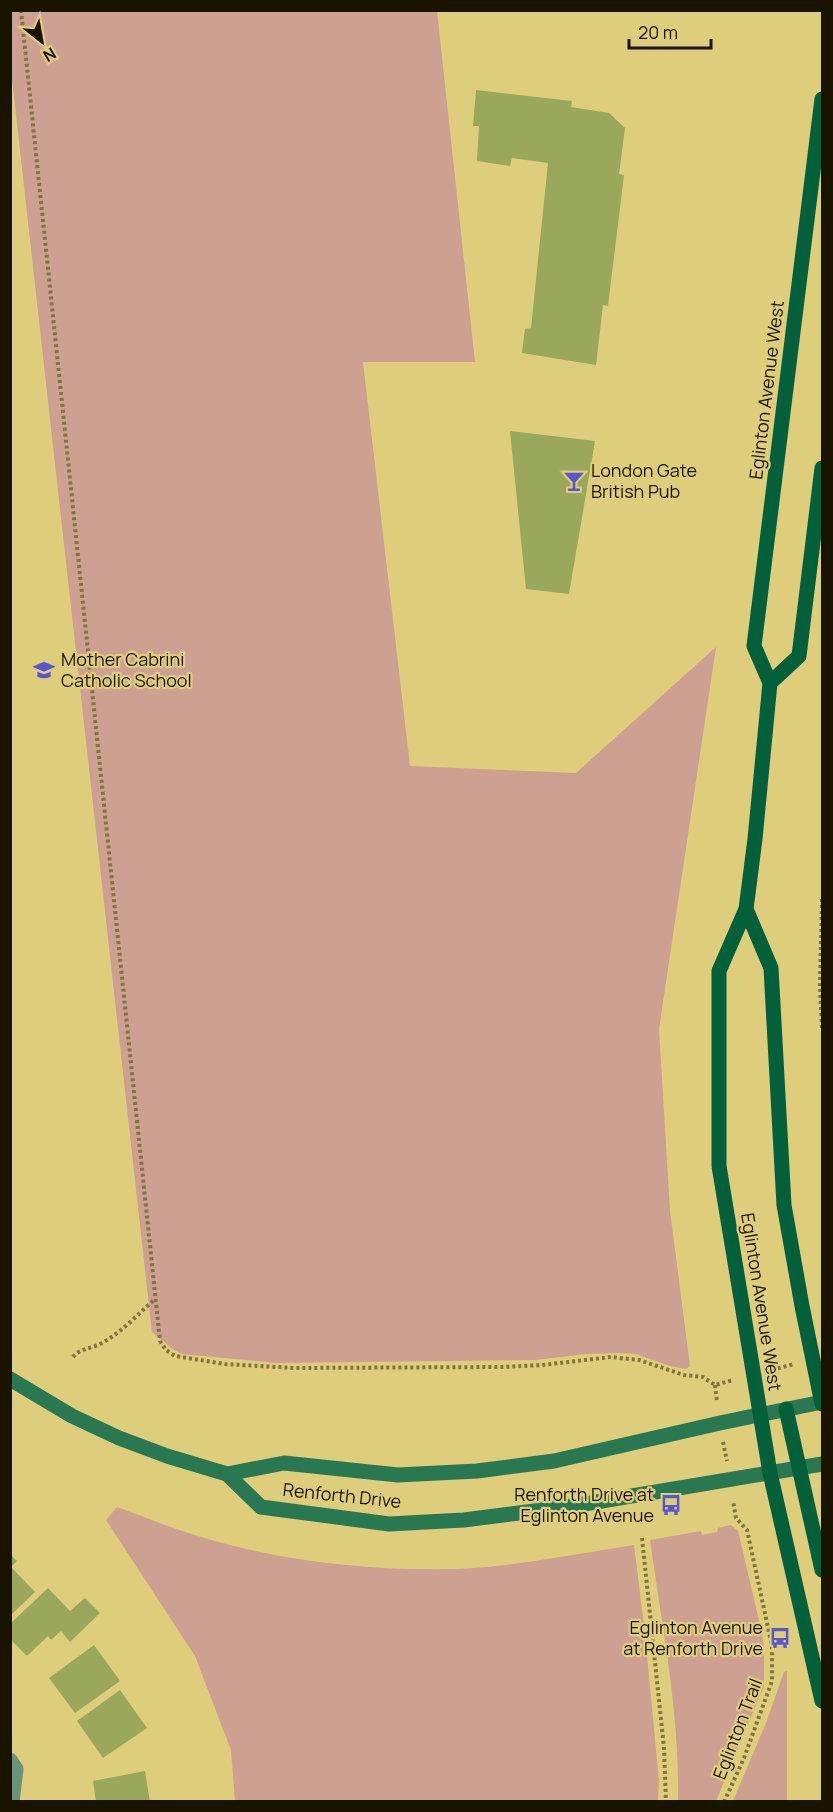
<svg xmlns="http://www.w3.org/2000/svg" width="833" height="1812" font-family="Manrope,sans-serif">
	<rect width="100%" height="100%" fill="#decd7b"/>
	<path fill="#cda091" d="M10 11H437L475 362H363L410 766 576 773 716 647 659 1029 670 1211 690 1366 686 1369 670 1366 636 1354 619 1353 586 1354 535 1360 277 1363 182 1354 174 1350 152 1332 12 79Z
		M117 1507C144 1517 171 1528 198 1536 279 1561 369 1571 454 1569 514 1567 575 1554 634 1545L645 1634 659 1781 658 1801H235L231 1750 195 1656 106 1520Z
		M731 1525 738 1531 762 1633 764 1647V1686L716 1801H678C680 1715 662 1626 650 1540L701 1531 702 1535 717 1532 718 1528Z
		M787 1671V1801H733L766 1723 784 1672Z"/>
	<path fill="#99a85a" d="M476 90 572 101 571 107 609 113 625 128 619 174 624 175 608 306 603 305 596 365 522 353 525 329 531 328 548 163 512 158 510 166 477 161 479 126H473Z
		M510 431 595 441 569 594 526 589Z
		M10 1554 17 1561 11 1567 35 1592 10 1616Z
		M48 1588 70 1611 85 1598 100 1613 70 1642 61 1631 51 1640 48 1636 27 1656 10 1639V1624Z
		M94 1645 120 1681 75 1713 49 1678Z
		M120 1690 147 1728 103 1758 77 1721Z
		M145 1771 150 1802H96L93 1781Z"/>
	<g fill="none" stroke-linecap="round" stroke-linejoin="round">
		<path stroke="#807540" stroke-width="4" stroke-dasharray="3 3" stroke-linecap="butt" d="M21 10 160 1341 166 1350 175 1356 225 1364 294 1368 502 1367 542 1365 611 1357 639 1360 684 1375 703 1377 715 1385 733 1380
			M822 899 820 986 822 1029
			M73 1357C79 1349 89 1349 98 1345 119 1335 137 1315 155 1299
			M772 1370 794 1364
			M715 1385 717 1402
			M723 1442 727 1461
			M642 1538 664 1748 666 1802
			M724 1802 744 1758 772 1681V1646L747 1530 736 1518 733 1501"/>
		<path stroke="#669579" stroke-width="15" d="M10 1760 16 1769 12 1802"/>
		<path stroke="#2a7851" stroke-width="15" d="M10 1379 72 1416 119 1438 167 1456 227 1474 261 1507 389 1524 464 1520 566 1507 822 1464
			M227 1474 284 1463 398 1475 477 1471 554 1461 720 1423 822 1402"/>
		<path stroke="#04603b" stroke-width="15" d="M822 99 754 646 770 683 755 839 746 909 719 971V1166L770 1473 822 1701
			M770 683 799 656 822 468
			M746 909 771 968 784 1205 802 1306 822 1404
			M786 1409 822 1570"/>
	</g>
	<defs>
		<symbol id="bar-bare" viewBox="-9 -9 18 18"><path d="M-6-5H6L.8 .8V4.5H3.5V6h-7V4.5H-.8V.8Z" fill="#5757ce" stroke="#decd7b" stroke-width="2.5" paint-order="stroke"/></symbol>
		<symbol id="school-bare" viewBox="-9 -9 18 18"><path d="M0-5L7-2L0 1L-7-2ZM-4 1L0 2.5L4 1V4Q0 6-4 4Z" fill="#5757ce" stroke="#decd7b" stroke-width="2.5" paint-order="stroke"/></symbol>
		<symbol id="bus-bare" viewBox="-9 -9 18 18"><path d="M-5-6H5V4H4V6H2V4H-2V6H-4V4H-5ZM-3.5-4V0h7V-4ZM-3.5 1.2v1.5H-2V1.2ZM2 1.2v1.5H3.5V1.2Z" fill="#5757ce" stroke="#decd7b" stroke-width="2.5" paint-order="stroke"/></symbol>
	</defs>
	<g fill-rule="evenodd">
		<use href="#bar-bare" x="559" y="466" width="30" height="30"/>
		<use href="#school-bare" x="29" y="655" width="30" height="30"/>
		<use href="#bus-bare" x="656" y="1490" width="30" height="30"/>
		<use href="#bus-bare" x="765" y="1623" width="30" height="30"/>
	</g>
	<g text-anchor="middle" stroke-width="4.5" stroke-linejoin="round" paint-order="stroke">
		<g font-size="18" fill="#191400" stroke="#decd7b">
			<text transform="translate(767 390) rotate(-83)" y="6">Eglinton Avenue West</text>
			<text transform="translate(761 1302) rotate(81)" y="6">Eglinton Avenue West</text>
			<text transform="translate(342 1496) rotate(6)" y="6">Renforth Drive</text>
			<text transform="translate(738 1729) rotate(-69)" y="6">Eglinton Trail</text>
		</g>
		<g font-size="18" fill="#191400" stroke="#decd7b" text-anchor="start">
			<text x="591" y="477">London Gate<tspan x="591" dy="21">British Pub</tspan></text>
			<text x="61" y="666">Mother Cabrini<tspan x="61" dy="21">Catholic School</tspan></text>
			<text x="654" y="1501" text-anchor="end">Renforth Drive at<tspan x="654" dy="21">Eglinton Avenue</tspan></text>
			<text x="763" y="1634" text-anchor="end">Eglinton Avenue<tspan x="763" dy="21">at Renforth Drive</tspan></text>
		</g>
	</g>
	<rect width="833" height="1812" fill="none" stroke="#191400" stroke-width="24"/>
	<g transform="translate(42 42) rotate(149)" stroke="#decd7b" stroke-width="4.5" paint-order="stroke">
	<path d="M0-4.5L10 22L0 15L-10 22Z" fill="#191400"/>
	<text y="-9" font-size="16" font-weight="bold" text-anchor="middle" fill="#191400">N</text>
	</g>
	<path d="M629 39v9h82v-9" fill="none" stroke="#191400" stroke-width="3"/>
	<text x="638" y="39" font-size="18" fill="#191400" stroke="#decd7b" stroke-width="4.5" paint-order="stroke">20 m</text>
</svg>
